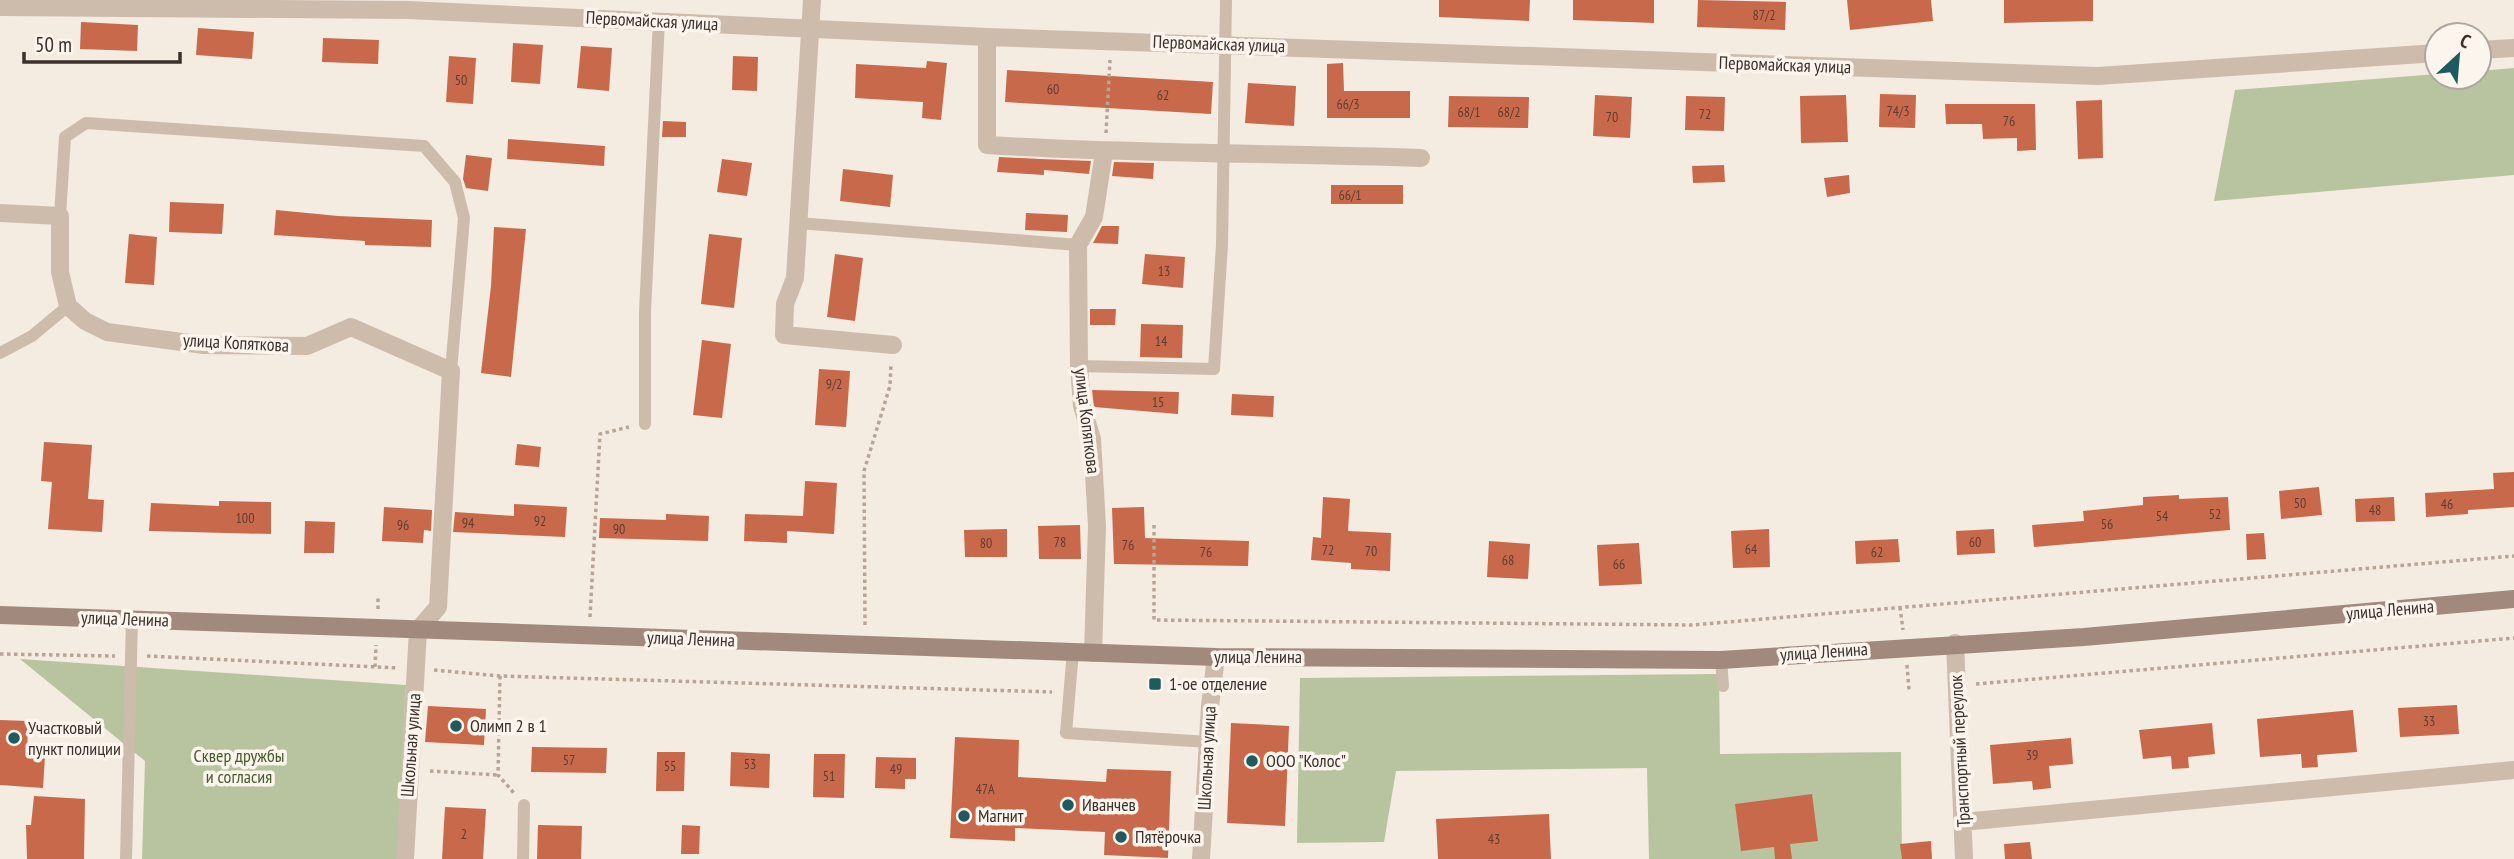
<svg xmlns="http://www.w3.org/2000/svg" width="2514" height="859" font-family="'PT Sans Narrow',sans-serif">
	<rect width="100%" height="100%" fill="#f4ebe1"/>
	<path fill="#b8c4a0" d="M2514 68V175L2214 201 2235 90 2437 74V77H2479V71Z
		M20 659 406 685 397 859H142L145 761Z
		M1719 674 1720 754 1901 752 1902 859H1649L1647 768 1396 771 1384 842 1297 843 1300 678Z"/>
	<path fill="#c8694b" d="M1439 0H1530L1529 21 1439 17Z
		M1573 0H1654V23L1573 20Z
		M1698 0 1786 2 1785 30 1697 27Z
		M1847 0H1931L1933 21 1850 30Z
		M2004 0H2093V21L2004 23Z
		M81 22 138 25 137 51 80 49Z
		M198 28 254 32 252 59 196 55Z
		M323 38 379 40 378 64 322 62Z
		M513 43 543 45 540 84 511 82Z
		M581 46 612 48 609 91 577 88Z
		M449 56 476 58 473 104 446 102Z
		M733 56 758 57 757 91 732 90Z
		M927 61 947 63 941 120 922 118 923 102 855 98 856 64 926 68Z
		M1343 63 1344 91H1410V118H1327V64Z
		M1007 70 1213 82 1211 114 1005 102Z
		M1248 83 1296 86 1294 126 1245 123Z
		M1880 94 1916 95 1915 128 1879 127Z
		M1595 95 1632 97 1630 138 1593 136Z
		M1846 95 1848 142 1801 143 1800 96Z
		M1449 96 1529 97 1528 128 1448 127Z
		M1686 96 1725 97 1724 131 1685 130Z
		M2102 100 2103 158 2078 159 2076 101Z
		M1945 104H2035L2036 150 2017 151V138L1983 139 1982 124H1946Z
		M663 121 686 122V137H662Z
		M508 139 605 146 604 166 507 159Z
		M466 155 492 158 488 191 466 188 463 179Z
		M999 157 1040 159 1091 161 1089 174 1044 170V175L997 172Z
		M722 159 752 163 747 196 717 192Z
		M1114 162 1154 163 1153 179 1112 176Z
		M1724 165 1725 182 1693 183 1692 166Z
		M843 169 893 175 890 207 840 201Z
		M1849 175 1850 193 1827 197 1824 178Z
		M1331 185H1403V204H1331Z
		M170 202 224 204 222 234 169 232Z
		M276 210 338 216 432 220 431 247 365 245V241L274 235Z
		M1026 213 1068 215 1067 232 1025 230Z
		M1102 226H1119L1118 244 1093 243Z
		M494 227 526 229 511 377 481 373 491 286Z
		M129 234 157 237 154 285 125 283Z
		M709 234 742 238 734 308 701 304Z
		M835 254 863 258 855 321 827 317Z
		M1145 254 1185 257 1183 288 1142 284Z
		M1090 309H1116L1115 325H1090Z
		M1141 324 1183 325 1182 358 1140 357Z
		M702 340 731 344 722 418 693 415Z
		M819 369 850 371 846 427 815 425Z
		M1092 390 1179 392 1178 414 1094 407Z
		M1232 394 1274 396 1273 417 1231 415Z
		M44 442 92 445 88 499 104 500 102 532 48 529 52 482 41 481Z
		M517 444 541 447 539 467 515 465Z
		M2514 472V507L2468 510V514L2426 517 2425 493 2494 489 2493 473Z
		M805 481 837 483 834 534 787 531V543L744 541 745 514 803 516Z
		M2319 487 2322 515 2281 519 2279 491Z
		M2179 495V499L2228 497 2230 530 2034 547 2032 525 2084 521 2083 511 2143 505V497Z
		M1323 497 1350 499 1348 531 1391 533 1390 571 1351 569V563L1311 560 1313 537 1321 538Z
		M2394 497 2395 521 2356 522 2355 499Z
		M219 501 271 502V534L149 531 151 503 219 506Z
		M514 504 567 507 565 537 453 532 455 512 514 516Z
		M384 507 432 510 431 531 424 530 423 543 382 541Z
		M1144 507 1145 538 1249 541 1248 566 1114 564 1112 508Z
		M666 514 709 516 708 541 599 538 600 518 666 520Z
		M305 521 335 522 334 553H304Z
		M1080 525 1081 559H1039L1038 526Z
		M1007 529V557H965L964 530Z
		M1769 529 1770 567 1733 568 1731 531Z
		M1994 529 1995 553 1957 555 1956 531Z
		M2264 533 2266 559 2247 560 2246 534Z
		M1898 539 1900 562 1856 564 1855 541Z
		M1489 541 1530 544 1528 579 1487 577Z
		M1639 543 1642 584 1599 586 1597 545Z
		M2457 705 2459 734 2400 737 2398 708Z
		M428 706 486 709 484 745 425 742Z
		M2353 710 2357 752 2317 755 2318 767 2302 768 2301 754 2260 757 2257 719Z
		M0 720 28 721 27 755 45 756 43 788 0 785Z
		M1231 723 1289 726 1285 826 1227 823Z
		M2212 723 2215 754 2188 757 2189 768 2172 769 2171 756 2143 759 2139 730Z
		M955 737 1019 740 1018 777 1106 782 1107 769 1171 771 1168 858 1104 855 1105 832 1015 828V841L950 838Z
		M2071 738 2073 764 2049 766 2051 788 2033 790 2032 781 1993 784 1990 745Z
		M532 747 607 748 606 773 531 772Z
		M657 752H685L684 791H656Z
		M731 752 770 754 769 788 730 786Z
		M814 754H845L844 798 813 797Z
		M876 757 916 758V779H905V789L875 788Z
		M1812 794 1818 841 1790 844 1792 859H1775L1774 847 1741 851 1735 804Z
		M34 796 85 799 84 859H27L26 825H31Z
		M445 807 486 809 483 859H442Z
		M1549 814 1551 859H1438L1436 819Z
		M538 825 582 826 581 859H537Z
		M682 825 700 826 699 854H681Z
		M1931 841 1932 859H1902L1900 844Z
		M2030 842 2032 859H2005L2004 844Z"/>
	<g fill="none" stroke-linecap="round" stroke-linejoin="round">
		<path stroke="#b9a596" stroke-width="3.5" stroke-dasharray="3.5 3.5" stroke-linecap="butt" d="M1106 133 1110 60
			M1154 525V620L1692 625 2514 556
			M1900 607 1903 630
			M378 609V598
			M590 617 600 434 629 427
			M865 625 864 471 890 386 891 364
			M0 654 115 656
			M147 656 398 668
			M1907 665 1909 690
			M375 667 376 645
			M434 670 500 676 1052 692
			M500 676 498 775 514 793
			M1976 684 2514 638
			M430 771 498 775"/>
		<path stroke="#cdbbac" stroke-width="12" d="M60 216 65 137 86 123 424 146 455 182 464 218 451 371
			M798 223 1078 245
			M0 353 32 336 68 306
			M1079 366 1214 369 1222 245 1226 0
			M645 424V312L659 20
			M1073 651 1066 733 1209 742
			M1721 660 1723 686
			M126 859 132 619
			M523 859 524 805"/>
		<path stroke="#cdbbac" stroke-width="18" d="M812 0 795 278 785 304 784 335 893 345
			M0 7 408 10 987 37 2098 76 2437 53
			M987 37V145C1131 154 1276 153 1421 158
			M2479 50 2514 48
			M0 213 60 216V272L68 306 85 321 107 332 204 345 307 346 351 327 451 371 438 607 418 630 405 859
			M1955 643 1964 859
			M1093 653 1097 526 1092 439 1082 406 1079 366 1078 245 1094 217 1104 152
			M1963 822 2514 770"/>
		<path stroke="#cdbbac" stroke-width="18" d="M1201 859 1210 706 1216 657"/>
		<path stroke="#a18a7d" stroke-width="18" d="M0 615 1216 657 1721 660 2084 637 2514 599"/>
	</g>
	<g fill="#1f5a5e" stroke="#fbf5ee" stroke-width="2.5">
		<rect x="1148" y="677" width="14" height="14" rx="3.5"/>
		<circle cx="456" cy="726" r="7"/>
		<circle cx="14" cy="738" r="7"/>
		<circle cx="1252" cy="761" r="7"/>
		<circle cx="1068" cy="805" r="7"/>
		<circle cx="964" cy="816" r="7"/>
		<circle cx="1121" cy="837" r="7"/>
	</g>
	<g text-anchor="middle" stroke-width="7" stroke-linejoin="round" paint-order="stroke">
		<g font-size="14" fill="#5e3e33">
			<text x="1764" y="20">87/2</text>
			<text x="461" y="85">50</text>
			<text x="1053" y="94">60</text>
			<text x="1163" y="100">62</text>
			<text x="1348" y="109">66/3</text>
			<text x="1898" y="116">74/3</text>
			<text x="1469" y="117">68/1</text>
			<text x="1509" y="117">68/2</text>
			<text x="1705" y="119">72</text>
			<text x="1612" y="122">70</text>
			<text x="2009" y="126">76</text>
			<text x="1350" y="200">66/1</text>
			<text x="1164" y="276">13</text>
			<text x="1161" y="346">14</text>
			<text x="834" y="389">9/2</text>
			<text x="1158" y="407">15</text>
			<text x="2300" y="508">50</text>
			<text x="2447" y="509">46</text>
			<text x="2375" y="515">48</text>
			<text x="2215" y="519">52</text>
			<text x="2162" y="521">54</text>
			<text x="245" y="523">100</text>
			<text x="540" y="526">92</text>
			<text x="468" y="528">94</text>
			<text x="2107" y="529">56</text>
			<text x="403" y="530">96</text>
			<text x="619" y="534">90</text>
			<text x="1060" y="547">78</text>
			<text x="1975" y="547">60</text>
			<text x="986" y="548">80</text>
			<text x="1128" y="550">76</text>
			<text x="1751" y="554">64</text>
			<text x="1328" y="555">72</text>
			<text x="1371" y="556">70</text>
			<text x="1206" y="557">76</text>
			<text x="1877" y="557">62</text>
			<text x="1508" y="565">68</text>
			<text x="1619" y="569">66</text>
			<text x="2429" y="726">33</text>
			<text x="2032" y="760">39</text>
			<text x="569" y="765">57</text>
			<text x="750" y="769">53</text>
			<text x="670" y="771">55</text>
			<text x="896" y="774">49</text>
			<text x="829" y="781">51</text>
			<text x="985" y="794">47А</text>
			<text x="464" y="839">2</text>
			<text x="1494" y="844">43</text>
		</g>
		<g font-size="18" fill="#3b302b" stroke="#fbf5ee">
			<text transform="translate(652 21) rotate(3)" y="6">Первомайская улица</text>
			<text transform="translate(1219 44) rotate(2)" y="6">Первомайская улица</text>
			<text transform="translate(1785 65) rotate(2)" y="6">Первомайская улица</text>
			<text transform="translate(236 343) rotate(3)" y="6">улица Копяткова</text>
			<text transform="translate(1087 421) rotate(83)" y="6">улица Копяткова</text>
			<text transform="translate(2390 610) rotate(-5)" y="6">улица Ленина</text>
			<text transform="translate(125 619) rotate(2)" y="6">улица Ленина</text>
			<text transform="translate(691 639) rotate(2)" y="6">улица Ленина</text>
			<text transform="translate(1824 652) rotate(-4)" y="6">улица Ленина</text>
			<text x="1258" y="663">улица Ленина</text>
			<text transform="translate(411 745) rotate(-86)" y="6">Школьная улица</text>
			<text transform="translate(1960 751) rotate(-93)" y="6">Транспортный переулок</text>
			<text transform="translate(1207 758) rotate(-87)" y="6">Школьная улица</text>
		</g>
		<g font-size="18" fill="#3b302b" stroke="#fbf5ee" text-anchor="start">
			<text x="1169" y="690">1-ое отделение</text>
			<text x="470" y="732">Олимп 2 в 1</text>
			<text x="28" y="734">Участковый<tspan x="28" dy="21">пункт полиции</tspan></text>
			<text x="1266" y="767">ООО "Колос"</text>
			<text x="1082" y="811">Иванчев</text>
			<text x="978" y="822">Магнит</text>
			<text x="1135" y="843">Пятёрочка</text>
		</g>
		<g font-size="18" fill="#4a5a2e" stroke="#fbf5ee">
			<text x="239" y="762">Сквер дружбы<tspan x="239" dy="21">и согласия</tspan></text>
		</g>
	</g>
	<g transform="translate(2458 56) rotate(26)"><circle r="33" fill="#fbf5ee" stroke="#aea6a0" stroke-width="2"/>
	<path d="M0-5L12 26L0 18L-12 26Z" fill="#1f5a5e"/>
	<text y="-10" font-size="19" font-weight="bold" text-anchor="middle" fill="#3b302b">С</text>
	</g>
	<path d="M24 52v10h156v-10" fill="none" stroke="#3b302b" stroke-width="3.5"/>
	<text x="35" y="52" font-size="21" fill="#3b302b" stroke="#fbf5ee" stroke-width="5" paint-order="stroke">50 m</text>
</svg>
